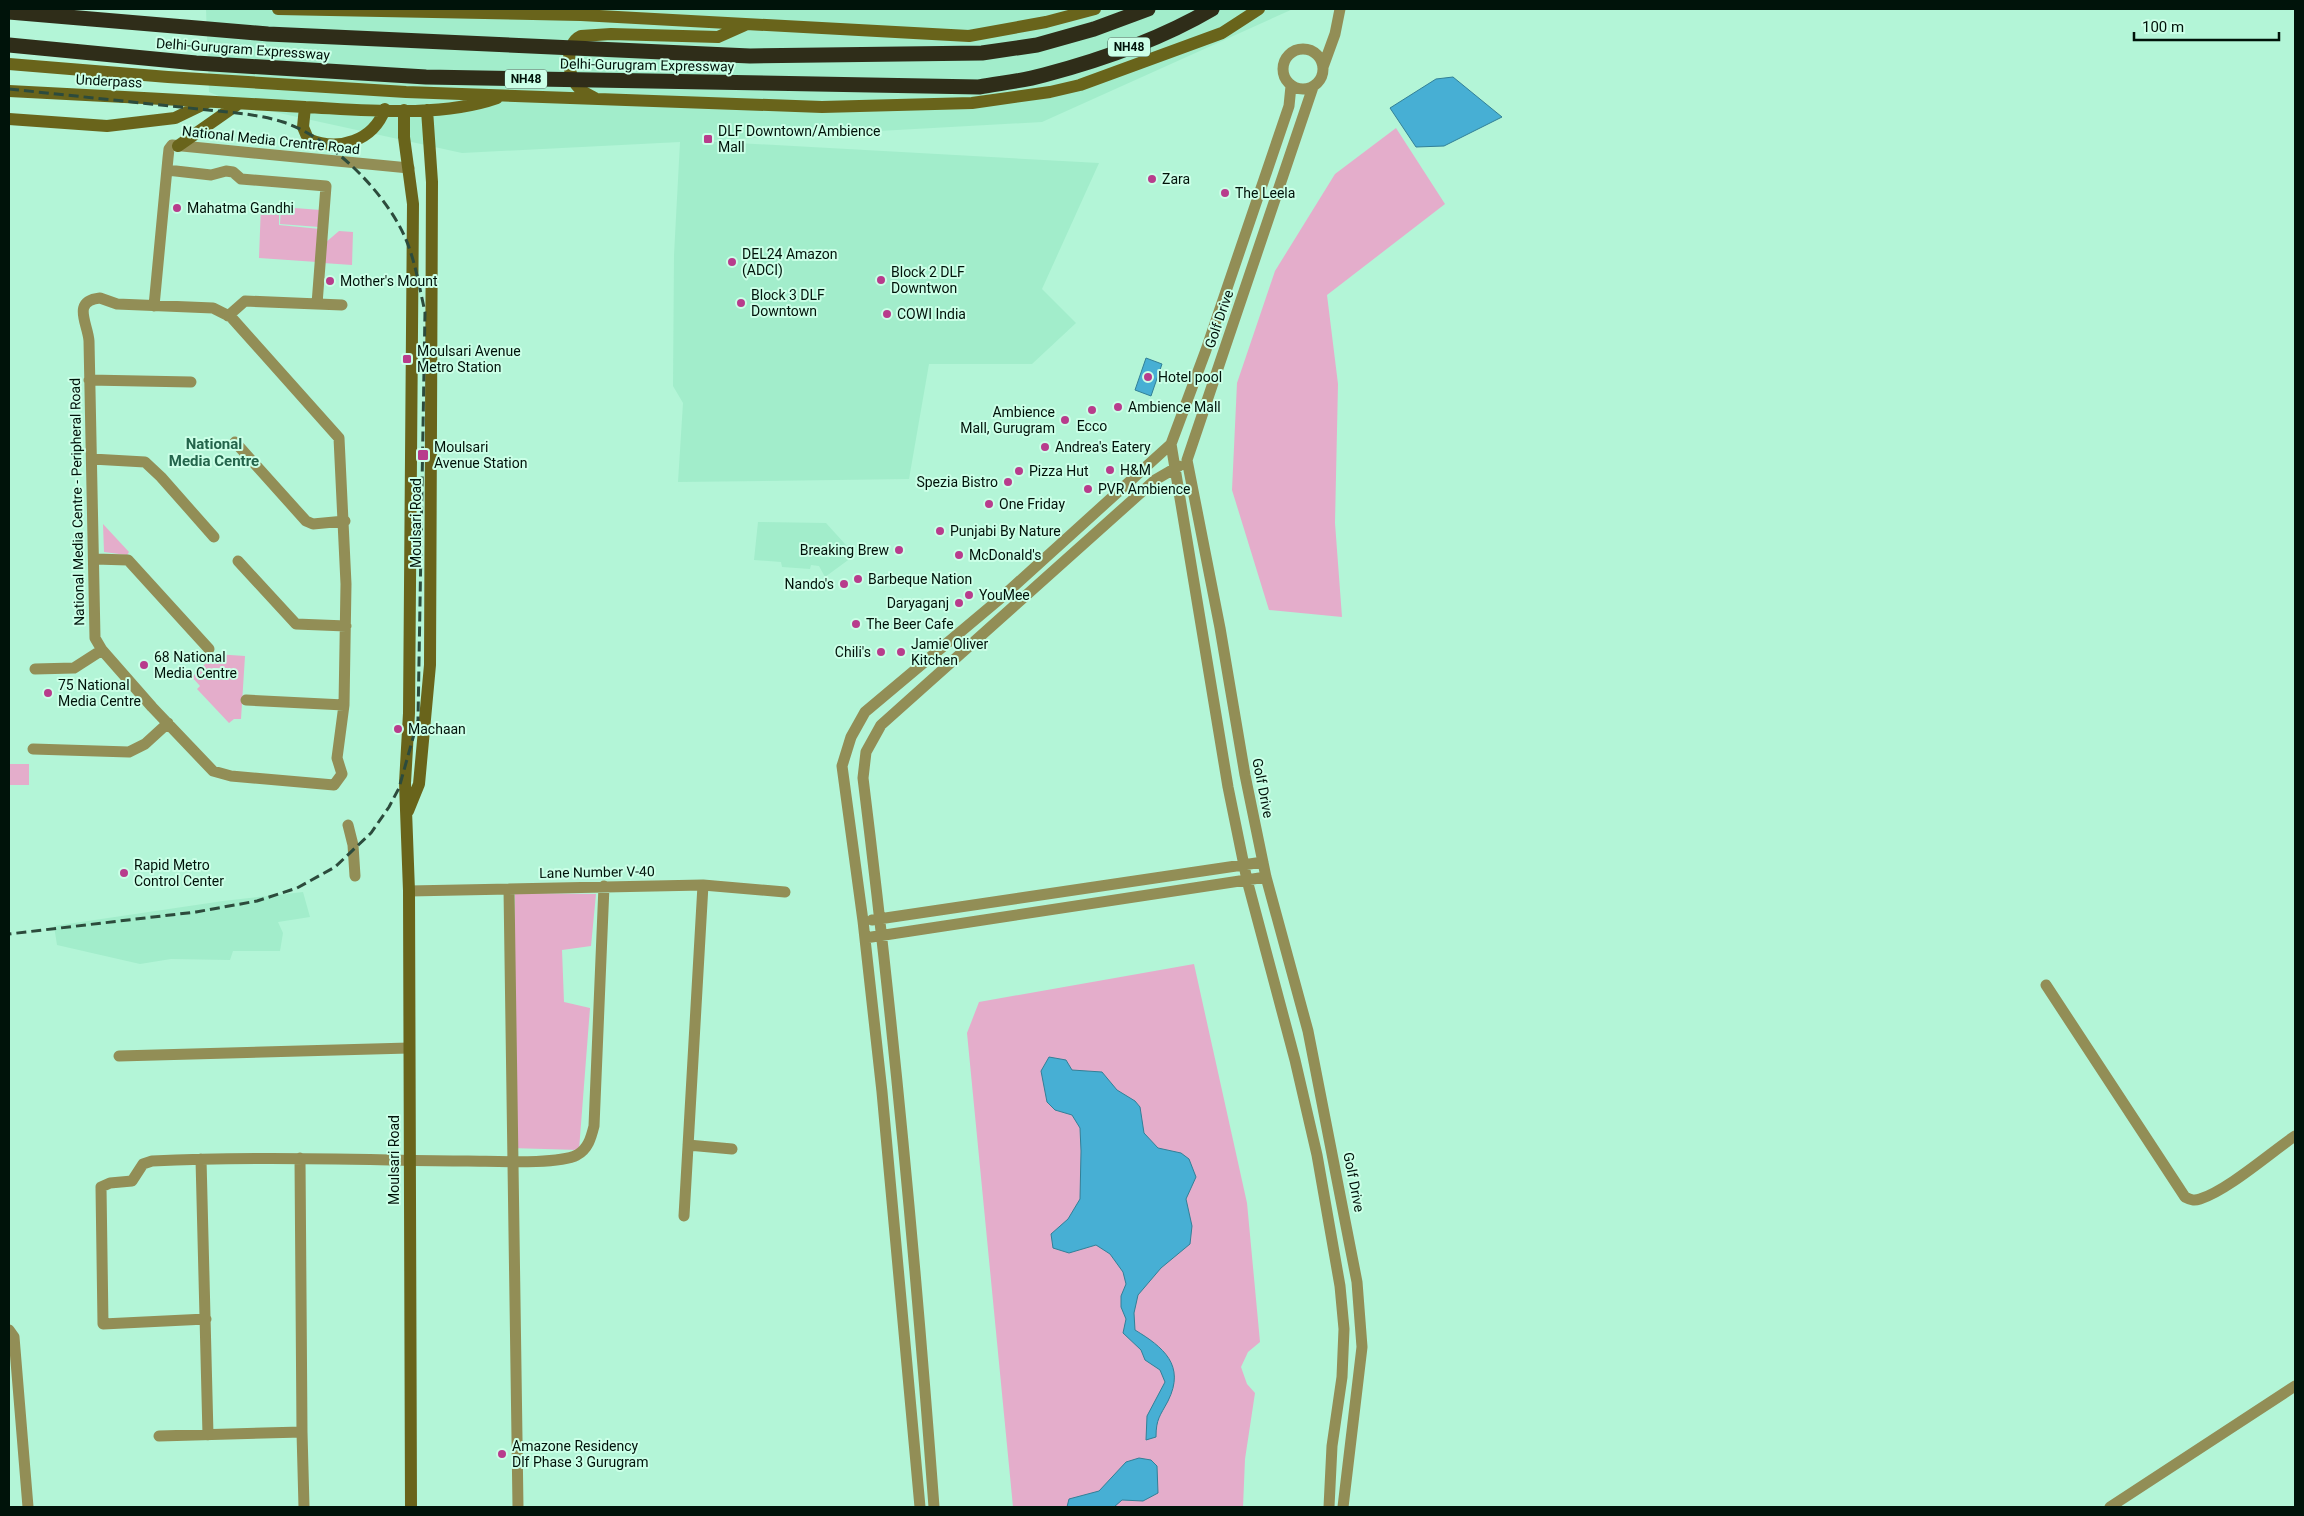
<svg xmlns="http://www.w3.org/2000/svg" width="2304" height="1516" font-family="Roboto,sans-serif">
	<rect width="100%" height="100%" fill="#b3f5d7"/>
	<path fill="#a2edcb" d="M206 9H1293L1042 122 701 141 1099 163 1042 289 1076 323 1032 364H929L909 479 678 482 683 403 673 386 674 255 680 142 462 153 238 104 209 92Z
		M758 522 826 523 855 555 825 577 819 566 811 565 810 569 782 567 781 562 754 560Z
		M303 892 310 917 278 922 283 933 280 951H233L230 960 171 959 140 964 57 945 54 926 223 901Z"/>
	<path fill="#e4adcb" d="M1396 128 1445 204 1327 295 1338 384 1335 523 1342 617 1269 610 1232 490 1237 383 1275 271 1335 174Z
		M261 205 279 207V225L320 229 317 262 259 258Z
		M281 207 321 210 319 227 280 224Z
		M339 231 353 232 352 265 323 263 325 243Z
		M103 524 129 552 127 555 104 552Z
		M215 654 245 656 241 719H234L229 723 197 689 200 686 192 677Z
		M9 764H29V785H9Z
		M515 893 596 894 591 946 562 950 564 1002 590 1008 579 1150 510 1148Z
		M1194 964 1247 1203 1260 1342 1248 1352 1241 1367 1247 1384 1255 1393 1245 1459 1243 1507H1013L967 1033 979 1002Z"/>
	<path fill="#47afd4" stroke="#328097" d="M1453 77 1502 117 1444 146 1416 147 1390 108 1436 79Z
		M1146 358 1162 364 1151 396 1135 390Z
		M1049 1057 1066 1060 1072 1070 1102 1072 1117 1090 1135 1101 1140 1107 1144 1133 1158 1148 1181 1153 1189 1159 1196 1177 1186 1199 1192 1226 1190 1244 1161 1268 1138 1295 1134 1313 1135 1330C1163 1347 1186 1365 1168 1401 1160 1416 1156 1419 1156 1437L1146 1440 1147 1416 1165 1382 1160 1370 1145 1360 1141 1350 1123 1333 1126 1319 1121 1307V1296L1126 1284 1123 1272 1110 1254 1096 1245 1069 1253 1053 1248 1051 1234 1068 1219 1080 1199 1081 1151 1080 1128 1072 1115 1055 1110 1047 1102 1041 1071Z
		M1139 1458 1151 1460 1157 1466 1158 1493 1143 1501 1122 1500 1114 1507H1067L1069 1499 1099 1491 1126 1462Z"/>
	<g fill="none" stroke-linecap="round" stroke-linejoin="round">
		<path stroke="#928e56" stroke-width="11" d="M1283 69a20 20 0 1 1 40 0a20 20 0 1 1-40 0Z
			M1323 67 1335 34 1340 9
			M1291 86 1289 106 1206 350 1171 444 1228 787 1247 880 1295 1060 1317 1155 1340 1286 1344 1329 1342 1377 1332 1446 1329 1507
			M1313 87 1187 460 1220 628 1245 775 1266 877 1308 1031 1357 1282 1362 1347 1343 1507
			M167 170 211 175 226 171 233 172 241 179 326 186 317 304
			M100 298 117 304 213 308 231 317 339 438 346 584 344 705 337 758 342 774 334 785 231 776 213 771 152 707 102 650 95 638 89 341C88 324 71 301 100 298Z
			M154 306 168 158 169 149 172 145 409 168
			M228 316 245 301 342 305
			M89 380 191 382
			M235 442 306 521 313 524 345 521
			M92 459 145 462 161 477 214 537
			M95 559 128 560 209 649
			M238 561 296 624 346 626
			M35 669 74 668 102 650
			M246 700 344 705
			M33 749 129 752 145 744 168 723
			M348 825 353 845 355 876
			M509 889 518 1507
			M409 891 703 885 785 892
			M872 920 1263 862
			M865 938 1266 877
			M2046 985 2185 1197C2191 1200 2194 1201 2200 1199 2228 1190 2270 1153 2295 1136
			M119 1056 409 1048
			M688 1145 732 1149
			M300 1158 302 1432 304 1507
			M201 1159 208 1435
			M684 1216 703 885
			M206 1319 103 1324 101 1187 110 1183 132 1181 143 1164 152 1161C257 1156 363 1160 468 1161 492 1161 557 1165 577 1155 588 1149 591 1138 594 1126L604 886
			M9 1330 14 1337 28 1507
			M159 1436 302 1432
			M920 1507 882 1092 863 921 842 766 851 737 865 712 1002 597 1171 444
			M934 1507C916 1264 893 1020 863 778L866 752 881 725 1155 480 1179 466
			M2110 1507 2295 1386"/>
		<path stroke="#69641b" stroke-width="12" d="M278 9 581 15 969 36 1046 22 1095 9
			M9 64 168 77 406 92 822 107 972 103 1050 92 1080 85 1222 33 1259 9
			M9 91C108 96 206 101 305 107 365 110 440 118 497 98
			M595 98C589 95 582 92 578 87 567 75 564 44 581 36L611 34 718 37 745 25
			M305 107 303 127 308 139C339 152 373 141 385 109
			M404 110V137L413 204 409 713 405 783 409 891 411 1507
			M9 119 107 126 175 118 206 103
			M178 146 238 104
			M408 811 419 784 430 665 432 182 427 110"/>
		<path stroke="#2f2d19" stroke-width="15" d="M9 12 268 34 750 56 982 53 1037 45 1094 29 1148 9
			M9 45 196 63 426 77 979 87C1001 83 1023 81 1044 75 1101 60 1161 39 1212 9"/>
		<path stroke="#2c4b3c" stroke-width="3" stroke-dasharray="10 5" stroke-linecap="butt" d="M9 89 246 114C258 116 271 118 283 122 331 138 383 190 404 235 415 259 419 286 425 312L418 720 399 788 389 807 371 833 335 867 297 888 257 901 196 912 9 934"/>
	</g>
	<g fill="#b83c8c" stroke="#cbffe7" stroke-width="2">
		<rect x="703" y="134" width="10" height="10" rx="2.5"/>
		<circle cx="1152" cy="179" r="5"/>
		<circle cx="1225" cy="193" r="5"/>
		<circle cx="177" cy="208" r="5"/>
		<circle cx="732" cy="262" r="5"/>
		<circle cx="881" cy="280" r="5"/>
		<circle cx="330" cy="281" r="5"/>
		<circle cx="741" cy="303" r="5"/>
		<circle cx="887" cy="314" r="5"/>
		<rect x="402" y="354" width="10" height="10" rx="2.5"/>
		<circle cx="1148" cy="377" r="5"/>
		<circle cx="1118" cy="407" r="5"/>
		<circle cx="1092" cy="410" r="5"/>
		<circle cx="1065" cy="420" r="5"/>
		<circle cx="1045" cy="447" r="5"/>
		<rect x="417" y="449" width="12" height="12" rx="2.5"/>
		<circle cx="1110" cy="470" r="5"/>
		<circle cx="1019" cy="471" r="5"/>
		<circle cx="1008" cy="482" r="5"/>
		<circle cx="1088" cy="489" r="5"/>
		<circle cx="989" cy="504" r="5"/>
		<circle cx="940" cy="531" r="5"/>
		<circle cx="899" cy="550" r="5"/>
		<circle cx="959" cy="555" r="5"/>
		<circle cx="858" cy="579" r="5"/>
		<circle cx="844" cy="584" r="5"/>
		<circle cx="969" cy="595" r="5"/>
		<circle cx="959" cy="603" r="5"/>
		<circle cx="856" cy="624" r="5"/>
		<circle cx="881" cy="652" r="5"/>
		<circle cx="901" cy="652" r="5"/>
		<circle cx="144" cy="665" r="5"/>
		<circle cx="48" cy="693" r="5"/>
		<circle cx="398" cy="729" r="5"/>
		<circle cx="124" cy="873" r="5"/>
		<circle cx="502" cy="1454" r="5"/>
	</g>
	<g text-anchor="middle" stroke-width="4" stroke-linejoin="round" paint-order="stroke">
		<g fill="#cbffe7" stroke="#3d5a4c" stroke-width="1">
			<rect x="1108" y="37.5" width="42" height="19" rx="4"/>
			<rect x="505" y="69.5" width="42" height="19" rx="4"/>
		</g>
		<g font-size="12" font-weight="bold" fill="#00130a">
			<text x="1129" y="51">NH48</text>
			<text x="526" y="83">NH48</text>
		</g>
		<g font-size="14" fill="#00130a" stroke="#cbffe7">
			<text transform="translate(243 49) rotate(4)" y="5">Delhi-Gurugram Expressway</text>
			<text transform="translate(647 65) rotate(1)" y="5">Delhi-Gurugram Expressway</text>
			<text transform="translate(109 81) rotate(3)" y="5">Underpass</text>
			<text transform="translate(271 140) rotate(6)" y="5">National Media Crentre Road</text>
			<text transform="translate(1219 319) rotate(-71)" y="5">Golf Drive</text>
			<text transform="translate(77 502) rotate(-91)" y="5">National Media Centre - Peripheral Road</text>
			<text transform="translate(416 523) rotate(-90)" y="5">Moulsari Road</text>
			<text transform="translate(1263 788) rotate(79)" y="5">Golf Drive</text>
			<text transform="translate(597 872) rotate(-1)" y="5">Lane Number V-40</text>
			<text transform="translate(394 1160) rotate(-90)" y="5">Moulsari Road</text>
			<text transform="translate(1354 1182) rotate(79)" y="5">Golf Drive</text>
		</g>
		<g font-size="14" fill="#00130a" stroke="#cbffe7" text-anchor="start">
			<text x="718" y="136">DLF Downtown/Ambience<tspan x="718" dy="16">Mall</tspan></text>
			<text x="1162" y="184">Zara</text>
			<text x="1235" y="198">The Leela</text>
			<text x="187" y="213">Mahatma Gandhi</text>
			<text x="742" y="259">DEL24 Amazon<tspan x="742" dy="16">(ADCI)</tspan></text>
			<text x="891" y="277">Block 2 DLF<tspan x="891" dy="16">Downtwon</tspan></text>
			<text x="340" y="286">Mother's Mount</text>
			<text x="751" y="300">Block 3 DLF<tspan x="751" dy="16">Downtown</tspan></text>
			<text x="897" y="319">COWI India</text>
			<text x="417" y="356">Moulsari Avenue<tspan x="417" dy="16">Metro Station</tspan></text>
			<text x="1158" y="382">Hotel pool</text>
			<text x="1128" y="412">Ambience Mall</text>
			<text x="1055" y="417" text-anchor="end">Ambience<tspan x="1055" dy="16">Mall, Gurugram</tspan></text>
			<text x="1092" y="431" text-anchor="middle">Ecco</text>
			<text x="434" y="452">Moulsari<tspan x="434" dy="16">Avenue Station</tspan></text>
			<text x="1055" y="452">Andrea's Eatery</text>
			<text x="1120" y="475">H&amp;M</text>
			<text x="1029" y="476">Pizza Hut</text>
			<text x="998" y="487" text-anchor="end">Spezia Bistro</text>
			<text x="1098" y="494">PVR Ambience</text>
			<text x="999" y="509">One Friday</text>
			<text x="950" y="536">Punjabi By Nature</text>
			<text x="889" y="555" text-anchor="end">Breaking Brew</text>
			<text x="969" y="560">McDonald's</text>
			<text x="868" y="584">Barbeque Nation</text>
			<text x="834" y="589" text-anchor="end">Nando's</text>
			<text x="979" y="600">YouMee</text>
			<text x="949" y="608" text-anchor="end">Daryaganj</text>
			<text x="866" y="629">The Beer Cafe</text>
			<text x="911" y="649">Jamie Oliver<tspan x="911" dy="16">Kitchen</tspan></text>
			<text x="871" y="657" text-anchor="end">Chili's</text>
			<text x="154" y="662">68 National<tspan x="154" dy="16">Media Centre</tspan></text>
			<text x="58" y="690">75 National<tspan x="58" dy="16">Media Centre</tspan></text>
			<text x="408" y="734">Machaan</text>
			<text x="134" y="870">Rapid Metro<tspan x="134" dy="16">Control Center</tspan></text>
			<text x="512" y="1451">Amazone Residency<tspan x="512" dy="16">Dlf Phase 3 Gurugram</tspan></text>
		</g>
		<g font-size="15" font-weight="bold" fill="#23644b" stroke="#cbffe7">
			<text x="214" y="449">National<tspan x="214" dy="17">Media Centre</tspan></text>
		</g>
	</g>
	<rect width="2304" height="1516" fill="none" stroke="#00130a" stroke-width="20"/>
	<path d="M2134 32v8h145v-8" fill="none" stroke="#00130a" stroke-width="2.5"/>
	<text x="2142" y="32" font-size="15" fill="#00130a" stroke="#cbffe7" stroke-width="4" paint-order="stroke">100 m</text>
</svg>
